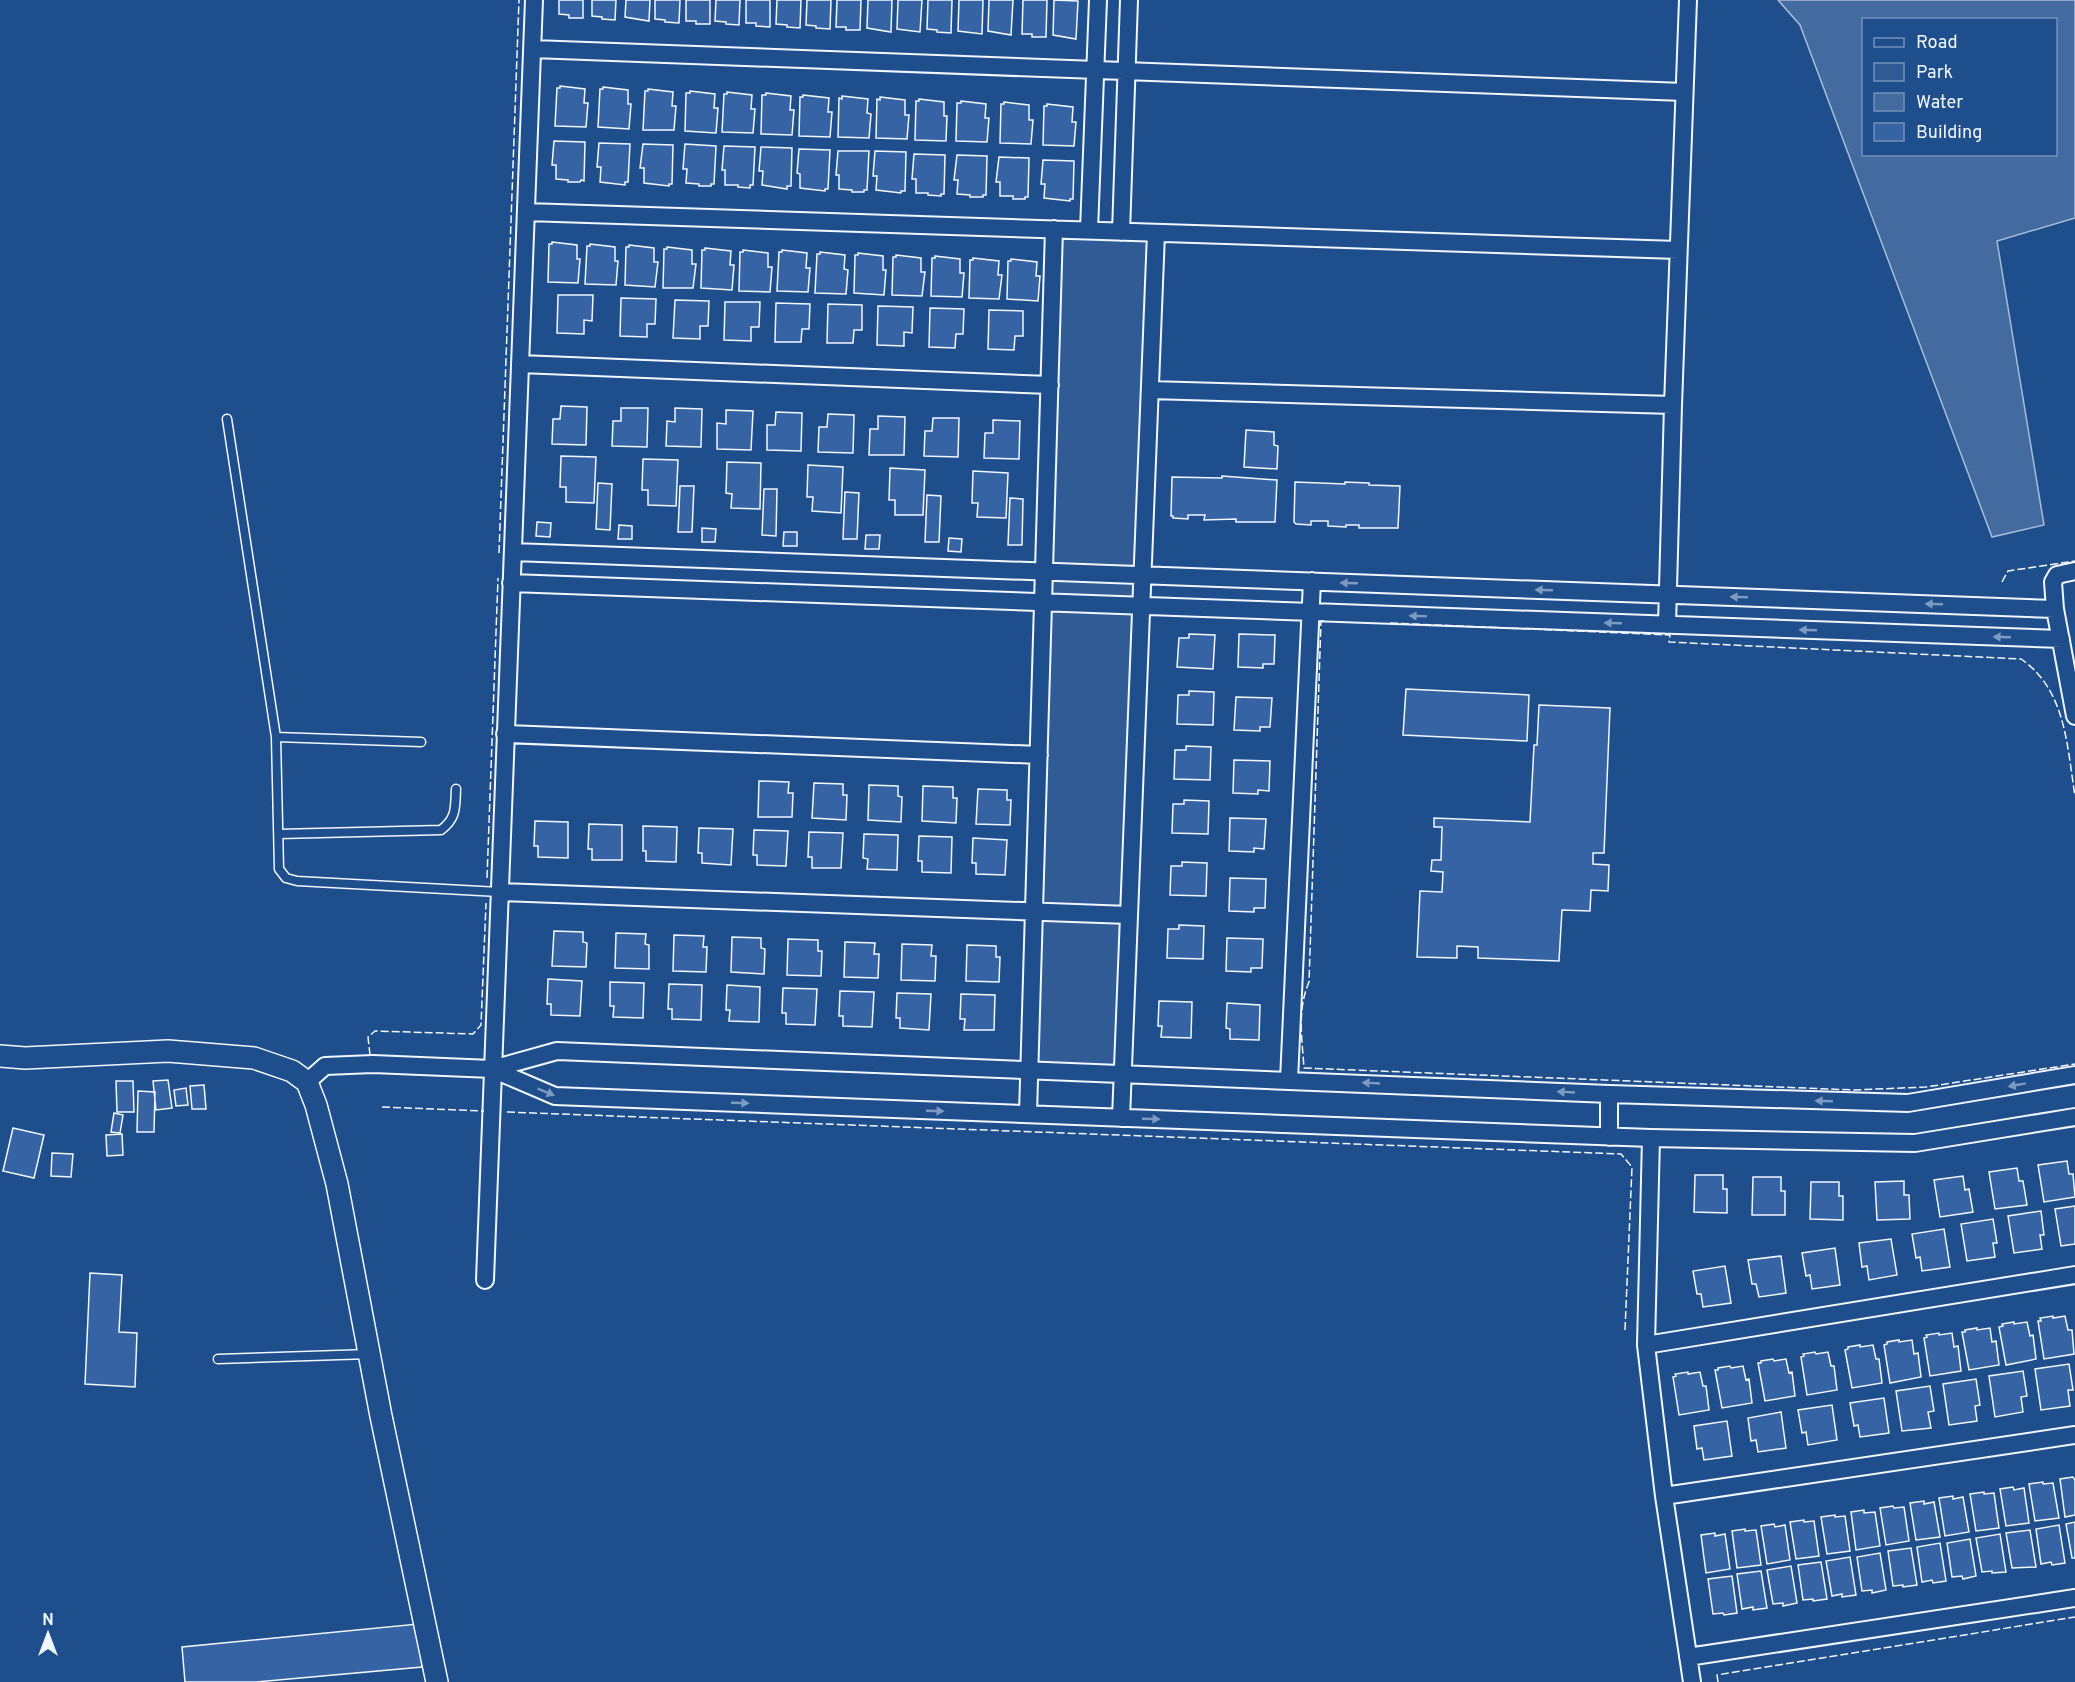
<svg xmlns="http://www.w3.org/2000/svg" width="2075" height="1682" font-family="Overpass,sans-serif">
	<rect width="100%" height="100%" fill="#1f4e8c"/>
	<path fill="#305b95" stroke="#a8bbd7" stroke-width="1.5" d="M1054 229 1156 233 1122 1075 1029 1071Z"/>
	<path fill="#446ba0" stroke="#a8bbd7" stroke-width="1.5" fill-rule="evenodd" d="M1778 0H2075V218L1997 241 2044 525 1992 537 1800 25ZM1864 20H2056V154H1864Z"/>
	<path fill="#3563a3" stroke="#f2f6ff" stroke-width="1.5" d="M559 0H583V18H569V15L559 14Z
		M592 0H616L615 20 602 19V17L592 16Z
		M626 0H650L649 21 625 17Z
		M655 0H680L679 23 665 22V20L655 19Z
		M686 0H710V24H696V21H686Z
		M716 0H740L739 25 726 24V22L715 21Z
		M746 0H770V27L756 26V23H746Z
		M777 0H801L800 28 787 27V25L776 24Z
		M807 0H831L830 29 816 28V26L806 25Z
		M837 0H861L860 30H846V27H836Z
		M868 0H892L891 32 867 28Z
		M898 0H922L920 32 897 29Z
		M928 0H952L951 33 937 32V30L927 29Z
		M959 0H983L982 34 958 31Z
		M989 0H1013L1011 35 988 31Z
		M1023 0H1047L1046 37H1032V34H1022Z
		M1054 0 1078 1 1076 39 1053 35Z
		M560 86 585 89 584 103H588L586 127 555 126 557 88H560Z
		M603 87 628 90V104H631L629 129 598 127 600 89H603Z
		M648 89 673 92 672 106H676L674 130H643L645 91H648Z
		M690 91 715 94 714 108H718L716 133 685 131 686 93H690Z
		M727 92 752 95 751 109H755L753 133 722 132 724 94H727Z
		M766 93 791 96 790 110H794L792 135 761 134 762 95H766Z
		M803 95 829 98 828 112H832L830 137 799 136 800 97H803Z
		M842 96 868 99 867 113 871 114 869 138 838 137 839 98 842 99Z
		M880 97 905 100V115H909L907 139 876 138 877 99 880 100Z
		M919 99 944 102V116H947L946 141 915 140 916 101H919Z
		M961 101 986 104 985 118H989L987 142 956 141 957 103H961Z
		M1004 102 1029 105V120H1033L1031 144 1000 143 1001 104H1004Z
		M1047 104 1073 107 1072 122H1076L1074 146 1043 145 1044 106H1047Z
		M554 141 585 142 584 181 581 180 580 182H568V180L556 179V165H552Z
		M599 143 630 144 628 182H625V185L600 182 601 167H597Z
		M643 144 673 145 672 184H669V186L644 183V168H640Z
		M685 144 716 146 714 184H711V186H699V184L686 183 687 169H683Z
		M724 146 755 147 753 185H750V188L738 187V185H725V170H722Z
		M761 147 792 148 791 186H787V189L762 185 763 171H759Z
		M799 149 830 150 828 189H825V191L800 188V174L797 173Z
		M838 151H869L867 190H864V192H852V190L839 189V175H836Z
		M875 151 906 152 905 191H901V193L876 190 877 176H873Z
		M914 154 945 155 944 194H941V196L928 195V193H916V179H912Z
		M957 155 987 156 986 195H983V197H970V195L957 194 958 180H954Z
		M999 157 1029 158 1028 197H1025V199H1013V196H1000V182H996Z
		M1043 160 1074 161 1073 199H1070V201L1044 198 1045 184H1041Z
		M552 242 577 245V259H580L578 283 548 282 549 244H552Z
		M590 244 615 247V261H618L616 285 585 284 587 246H590Z
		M629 245 654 248V262H658L655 287 625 285 626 247H629Z
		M667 247 692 250V264H696L693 288H663L664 249H667Z
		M705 248 731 251 730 265H734L732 290 701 288 702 250H705Z
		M743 250 768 253V267H772L770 292 739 291 740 252H743Z
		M782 250 807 253 806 268H810L808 292 777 291 779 252H782Z
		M820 252 845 255 844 269 848 270 846 294 815 293 817 254H820Z
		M858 253 883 256V270H886L884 295 854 293 855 255H858Z
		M896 255 921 258V272H925L922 296 892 295 893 257H896Z
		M935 256 960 259V273H964L962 297 931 296 932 258H935Z
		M973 258 999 261 998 275H1002L999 299 969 298 970 260H973Z
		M1011 259 1037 262 1036 276H1040L1038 301 1007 299 1008 261H1011Z
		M558 295H593L592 321 584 320V334L557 333Z
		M621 298 656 299 655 324H647V337L620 336Z
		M675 300 709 301 708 326H700V339L673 338Z
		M725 302H760L759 327H751V341L724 340Z
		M776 303 810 304 809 329H802L801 342H775Z
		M828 304 862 305V330H854L853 343H827Z
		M878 306 913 307 912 333 904 332V346L877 345Z
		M930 308 964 309 963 334H956L955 348 929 347Z
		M989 310 1023 311V336H1015L1014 350 988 349Z
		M561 406 587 407 586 445 552 444 553 419H560Z
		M621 408H648L647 447 612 446 613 421H621Z
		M675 408 702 409 701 447 666 446 667 421 675 422Z
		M726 410 753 411 751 450 717 449V423L726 424Z
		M776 412 802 413 801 451 767 450V425H775Z
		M828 414 854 415 853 453 818 452 819 427H827Z
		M878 416 905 417 904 455H869L870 429H878Z
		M933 418H959L958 457 924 456 925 431H932Z
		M993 420 1020 421 1019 459 984 458 985 433H993Z
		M1246 430 1274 432V445L1278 446 1277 469 1244 467Z
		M561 456 596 457 594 503 566 502V487H560Z
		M643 459 678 460 676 506 648 505V490H642Z
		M727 462 761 463 760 509 731 508 732 494 726 493Z
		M808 465 843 467 841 513 812 511 813 497H807Z
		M890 468 925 470 923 515H895V500H889Z
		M973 471 1008 473 1006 518 977 517 978 503H972Z
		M1222 476 1277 480 1275 522H1236V519L1204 520 1205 515H1188V519L1173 518V516H1171L1172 477 1222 478Z
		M1295 482 1345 484V482L1369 483V485L1400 486 1398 528H1359V525H1346V527L1328 526V521H1311V525L1296 524 1294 522Z
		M598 483 612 484 610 530 596 529Z
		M680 486H694L692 532H678Z
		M764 489H777L776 536 762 535Z
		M845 492 859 493 857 539H843Z
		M927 495 941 496 939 542H925Z
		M1010 498 1023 499 1022 545H1008Z
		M537 522 551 523 550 537 536 536Z
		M619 525 632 526V539H618Z
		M702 528 716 529 715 542H702Z
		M784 532H797V546H783Z
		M866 535H880L879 549H865Z
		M949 538 962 539 961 552 948 551Z
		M1189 634 1215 635 1213 669 1177 667 1179 638H1189Z
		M1239 634 1275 635 1274 664H1263V668L1238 667Z
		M1406 689 1529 695 1527 741 1403 735Z
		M1189 691 1214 692 1213 725 1177 724 1178 695H1189Z
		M1236 697 1272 698 1270 727H1260V731L1234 730Z
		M1539 705 1610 708 1604 853H1593V864L1609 865 1608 891 1591 890 1590 911 1562 910 1559 961 1478 958V947L1457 946V958L1417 957 1420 891 1442 892 1443 872 1431 871 1432 860H1441L1442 827H1434V818L1530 822 1534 745H1537Z
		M1186 746 1211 747 1210 780 1174 779 1175 750H1186Z
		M1234 760 1270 761 1269 791 1258 790V794L1233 793Z
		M759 781 789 782 788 793H793L792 817H758Z
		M814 783 843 784V795H847L846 820 812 818Z
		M869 785 898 786V796L902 797 901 822 868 820Z
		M923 786 953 787V798H957L956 823 922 821Z
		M978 789 1007 790V800H1011L1010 825 976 824Z
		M1184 800 1209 801 1208 834 1172 833 1173 804H1184Z
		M1230 818 1266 819 1264 849 1254 848V852L1229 851Z
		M535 821 568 822V858L538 857V846H534Z
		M589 824 622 825V860H592V849H588Z
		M643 826 677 827 676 862 646 861V851H643Z
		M699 828 733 829 731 865 702 863V853H698Z
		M754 830 788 831 786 866 757 865V855H753Z
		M809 832 843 833 841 868H812V857H808Z
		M864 834 898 835 897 870 867 869 868 859 863 858Z
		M919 836 952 837 951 873 922 872V861H918Z
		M973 838 1007 840 1005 875 976 874V863H972Z
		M1182 862 1207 863 1206 896 1170 895 1171 866H1182Z
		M1230 878 1266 879 1265 908H1254V912L1229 911Z
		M1179 925 1204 926 1203 959 1167 958 1168 929H1179Z
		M554 931 583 932V942L587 943 586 967 552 966Z
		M616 933 646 934 645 944 649 945V969L615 968Z
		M674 935 704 936 703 947H707L706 972 673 971Z
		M732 937 761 938V948L765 949 764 974 731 972Z
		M1227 938 1263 939 1262 968H1251V972L1226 971Z
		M788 939 818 940V951H822L821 976 787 975Z
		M845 942 875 943 874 954H879L878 978 844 977Z
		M902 944 932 945 931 956H936L935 981 901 980Z
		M967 945 996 946V957H1000L999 982 966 981Z
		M548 979 582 981 580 1016 551 1015V1004H547Z
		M610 982 644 983 643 1018 613 1017 614 1006H610Z
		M669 984 702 985 701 1020 672 1019V1009H668Z
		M727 985 760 987 759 1022 729 1021 730 1010H726Z
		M783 988 817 989 815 1025 786 1024V1013H782Z
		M840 991 874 992 872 1027 843 1026V1016H839Z
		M897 993 931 994 929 1030 900 1028V1018H896Z
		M961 994 995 995 994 1030H964L965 1019H960Z
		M1159 1001 1192 1002 1191 1038 1161 1037 1162 1026H1158Z
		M1227 1003 1260 1005 1259 1040 1230 1039V1029L1226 1028Z
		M168 1080 172 1108 156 1110 153 1081Z
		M116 1081H133L134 1112H117Z
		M204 1085 206 1109H192L190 1086Z
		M186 1088 188 1105 176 1106 174 1090Z
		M138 1091 155 1092 154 1132H137Z
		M114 1113 123 1115 120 1133 111 1132Z
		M13 1128 44 1135 34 1178 3 1171Z
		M122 1134 123 1155 107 1156 106 1135Z
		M52 1153 73 1154 71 1177 51 1176Z
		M2067 1161 2069 1174H2073L2075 1197 2044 1202 2038 1165Z
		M2017 1168 2019 1181H2023L2027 1205 1995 1209 1989 1172Z
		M1695 1175H1723V1189H1727V1213L1694 1212Z
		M1963 1176 1965 1190 1969 1189 1973 1212 1940 1217 1934 1180Z
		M1753 1177H1781V1191H1785V1215H1752Z
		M1904 1181V1195H1909L1910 1219 1877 1220 1875 1182Z
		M1811 1182H1839V1196H1843V1220L1810 1219Z
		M2075 1206V1244L2061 1246 2055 1209Z
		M2041 1211 2044 1235H2040L2042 1249 2014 1253 2008 1216Z
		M1993 1219 1997 1243H1993L1995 1257 1967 1261 1961 1224Z
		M1944 1229 1950 1267 1922 1271 1920 1257 1916 1258 1912 1234Z
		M1891 1239 1897 1275 1869 1280 1867 1266 1862 1267 1859 1243Z
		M1835 1248 1840 1285 1812 1289 1810 1275 1806 1276 1802 1253Z
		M1781 1256 1786 1293 1759 1297 1756 1284H1752L1748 1260Z
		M1725 1266 1731 1303 1703 1307 1701 1294H1697L1693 1271Z
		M90 1273 122 1275 119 1332 137 1333 135 1387 85 1384Z
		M2053 1316V1318L2065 1316 2068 1330H2072L2074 1354 2044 1359 2038 1321H2041L2040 1318Z
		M2014 1322V1324L2027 1322 2030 1336 2033 1335 2036 1359 2006 1365 1999 1327 2003 1326 2002 1324Z
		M1977 1328V1330L1990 1328 1992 1342 1996 1341 1999 1365 1969 1370 1962 1332H1965V1330Z
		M1939 1333V1335L1952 1333 1954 1347 1958 1346 1961 1371 1930 1376 1924 1338 1927 1337 1926 1335Z
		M1899 1340V1342L1912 1340 1914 1354 1918 1353 1921 1377 1890 1383 1884 1345 1887 1344V1342Z
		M1860 1345V1347L1873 1345 1876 1359H1879L1882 1383 1852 1388 1845 1350 1848 1349V1347Z
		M1815 1352 1816 1354 1828 1352 1831 1366H1834L1837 1390 1807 1395 1801 1357 1804 1356 1803 1354Z
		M1773 1359 1774 1361 1786 1359 1789 1373 1792 1372 1795 1396 1765 1401 1758 1363H1761V1361Z
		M2069 1364 2073 1390H2068L2070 1406 2041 1410 2035 1369Z
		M1730 1366 1731 1368 1743 1366 1746 1380 1749 1379 1752 1403 1722 1408 1715 1370H1718V1368Z
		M2023 1371 2027 1396 2021 1397 2023 1412 1995 1417 1989 1376Z
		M1688 1372V1374L1700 1372 1703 1386H1706L1709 1410 1679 1415 1673 1377 1676 1376 1675 1374Z
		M1976 1379 1980 1405 1975 1406 1977 1421 1949 1425 1943 1384Z
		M1930 1386 1934 1411 1928 1412 1931 1428 1902 1431 1896 1391Z
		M1884 1398 1889 1433 1860 1437 1858 1425 1854 1426 1850 1403Z
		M1832 1405 1837 1440 1808 1445 1806 1432 1802 1433 1798 1410Z
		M1781 1412 1786 1448 1758 1452 1756 1440 1751 1441 1748 1418Z
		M1727 1421 1732 1456 1704 1460 1702 1448 1697 1449 1694 1426Z
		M2073 1477 2075 1480V1515L2065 1517 2060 1479Z
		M2043 1482V1484L2053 1483 2059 1518 2035 1521 2029 1484Z
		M2013 1487 2014 1490 2024 1488 2029 1523 2006 1526 2000 1489Z
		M1984 1492V1494L1994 1493 1999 1528 1976 1531 1970 1494Z
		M1953 1496V1499L1963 1497 1969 1532 1945 1536 1939 1498Z
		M1924 1501V1504L1934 1502 1940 1537 1916 1540 1910 1503Z
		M1893 1506 1894 1508 1904 1507 1909 1541 1886 1545 1880 1508Z
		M1864 1510V1513L1875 1512 1880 1546 1856 1550 1851 1512Z
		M1835 1515V1517L1845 1516 1850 1551 1827 1554 1821 1517Z
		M1804 1520V1522L1814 1521 1819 1556 1796 1559 1790 1522Z
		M2075 1522V1558H2072L2066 1524Z
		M1774 1524 1775 1527 1785 1525 1790 1560 1767 1564 1761 1526Z
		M2059 1525 2065 1563 2052 1565 2051 1562 2041 1564 2036 1529Z
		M1745 1529V1531L1756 1530 1761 1565 1737 1568 1732 1531Z
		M2030 1530 2036 1567 2012 1568 2006 1533Z
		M1715 1533V1536L1725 1534 1730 1569 1706 1573 1701 1535Z
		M2000 1534 2006 1572 1992 1573V1571L1982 1572 1976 1538Z
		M1970 1539 1976 1576 1963 1579 1962 1576 1952 1577 1947 1543Z
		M1940 1543 1946 1581 1933 1583 1932 1580 1922 1582 1917 1547Z
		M1911 1548 1917 1585 1903 1587V1585L1893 1586 1888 1551Z
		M1880 1553 1886 1590 1872 1593V1590L1862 1591 1857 1557Z
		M1850 1557 1856 1595 1842 1597V1594L1832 1596 1826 1561Z
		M1821 1562 1827 1599 1813 1601V1599L1803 1600 1798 1565Z
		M1791 1566 1797 1603 1783 1606V1603L1773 1604 1767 1570Z
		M1761 1571 1767 1608 1753 1610V1607L1742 1609 1737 1574Z
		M1732 1576 1737 1613 1724 1615 1723 1613 1713 1614 1708 1579Z
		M418 1624 422 1667 256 1682H185L182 1647Z"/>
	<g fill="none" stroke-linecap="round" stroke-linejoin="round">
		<defs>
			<path id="service" d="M227 419 276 737 279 869 286 878 297 881 499 892
				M276 737 421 742
				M279 834 441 830C457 818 455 807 456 789
				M218 1359 370 1354"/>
			<path id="minor" d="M533 49 1684 92
				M526 212 1678 250
				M1089 230 1098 0
				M1121 232 1129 0
				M520 364 1050 385
				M1150 390 1673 405
				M513 552 2055 609
				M2075 571 2057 575 2053 582 2055 609 2075 716
				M511 583 2061 639
				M1667 625 1673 405 1688 0
				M505 734 1039 755
				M499 892 1129 915
				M492 1069 555 1096 1651 1138 1915 1143 2075 1117
				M1289 1080 1312 581
				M307 1082 325 1066 373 1064 492 1069 557 1051 1609 1094 1908 1103 2075 1075
				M1609 1094V1137
				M1028 1114 1054 229
				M1121 1118 1156 233
				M1651 1138 1646 1345 1664 1496 1692 1682
				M485 1280 534 0
				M1646 1345 2075 1275
				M1664 1496 2075 1435
				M1688 1657 2075 1598"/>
			<path id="tertiary" d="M0 1056 25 1058 168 1051 254 1058 292 1071 307 1082 316 1105 337 1184 381 1416 437 1682"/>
		</defs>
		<use href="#service" stroke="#f2f6ff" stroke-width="11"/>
		<use href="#minor" stroke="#f2f6ff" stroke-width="20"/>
		<use href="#tertiary" stroke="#f2f6ff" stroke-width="24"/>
		<use href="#service" stroke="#1f4e8c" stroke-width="8"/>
		<use href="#minor" stroke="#1f4e8c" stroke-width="16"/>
		<use href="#tertiary" stroke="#1f4e8c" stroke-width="21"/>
		<path stroke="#f2f6ff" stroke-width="1.5" stroke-dasharray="8 3" stroke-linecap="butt" d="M499 553 519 0
			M2002 582 2008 571 2075 561
			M1324 621H1321L1309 982C1297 1010 1302 1038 1304 1068L1854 1090 1926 1087 2075 1064
			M1390 623 1670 635 1669 642 2021 659C2066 690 2067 746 2075 796
			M487 878 498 578
			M370 1055 368 1037 375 1031 473 1034 481 1025 486 903
			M382 1107 484 1111
			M507 1112 1621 1154 1632 1167 1625 1330
			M1718 1682 1717 1675 2075 1617"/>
	</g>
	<defs><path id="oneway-solid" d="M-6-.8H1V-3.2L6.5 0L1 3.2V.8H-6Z" transform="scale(1.5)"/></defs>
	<g fill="#7e9ac0">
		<use href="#oneway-solid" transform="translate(1349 583) rotate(-178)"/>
		<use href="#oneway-solid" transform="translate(1544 590) rotate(-178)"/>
		<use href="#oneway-solid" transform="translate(1739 597) rotate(-178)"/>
		<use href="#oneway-solid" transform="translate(1934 604) rotate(-178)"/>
		<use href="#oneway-solid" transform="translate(1418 616) rotate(-178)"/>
		<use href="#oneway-solid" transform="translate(1613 623) rotate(-178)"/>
		<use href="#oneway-solid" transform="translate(1808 630) rotate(-178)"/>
		<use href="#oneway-solid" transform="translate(2002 637) rotate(-178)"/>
		<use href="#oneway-solid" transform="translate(1371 1083) rotate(-177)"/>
		<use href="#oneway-solid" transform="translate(2017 1085) rotate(170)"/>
		<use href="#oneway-solid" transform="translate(546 1092) rotate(22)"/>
		<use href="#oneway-solid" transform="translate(1566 1092) rotate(-177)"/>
		<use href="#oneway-solid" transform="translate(1824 1101) rotate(-178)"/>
		<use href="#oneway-solid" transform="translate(740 1103) rotate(2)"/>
		<use href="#oneway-solid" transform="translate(935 1111) rotate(2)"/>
		<use href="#oneway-solid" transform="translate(1151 1119) rotate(2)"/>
	</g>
	<rect x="1862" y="18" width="195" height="138" fill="#1f4e8c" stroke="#7391ba" stroke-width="1.5"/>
	<rect x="1874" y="38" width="30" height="9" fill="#1f4e8c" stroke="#7391ba" stroke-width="1.5"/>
	<text x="1916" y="48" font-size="18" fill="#f2f6ff">Road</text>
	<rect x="1874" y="63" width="30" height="18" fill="#305b95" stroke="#7391ba" stroke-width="1.5"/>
	<text x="1916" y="78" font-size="18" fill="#f2f6ff">Park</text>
	<rect x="1874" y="93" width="30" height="18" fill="#446ba0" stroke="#7391ba" stroke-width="1.5"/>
	<text x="1916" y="108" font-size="18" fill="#f2f6ff">Water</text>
	<rect x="1874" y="123" width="30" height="18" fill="#3563a3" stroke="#7391ba" stroke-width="1.5"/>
	<text x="1916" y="138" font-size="18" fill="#f2f6ff">Building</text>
	<g transform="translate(48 1634)" stroke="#1f4e8c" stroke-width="4.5" paint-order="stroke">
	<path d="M0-4.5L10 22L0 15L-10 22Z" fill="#f2f6ff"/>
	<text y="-9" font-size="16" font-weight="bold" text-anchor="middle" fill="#f2f6ff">N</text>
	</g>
</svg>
